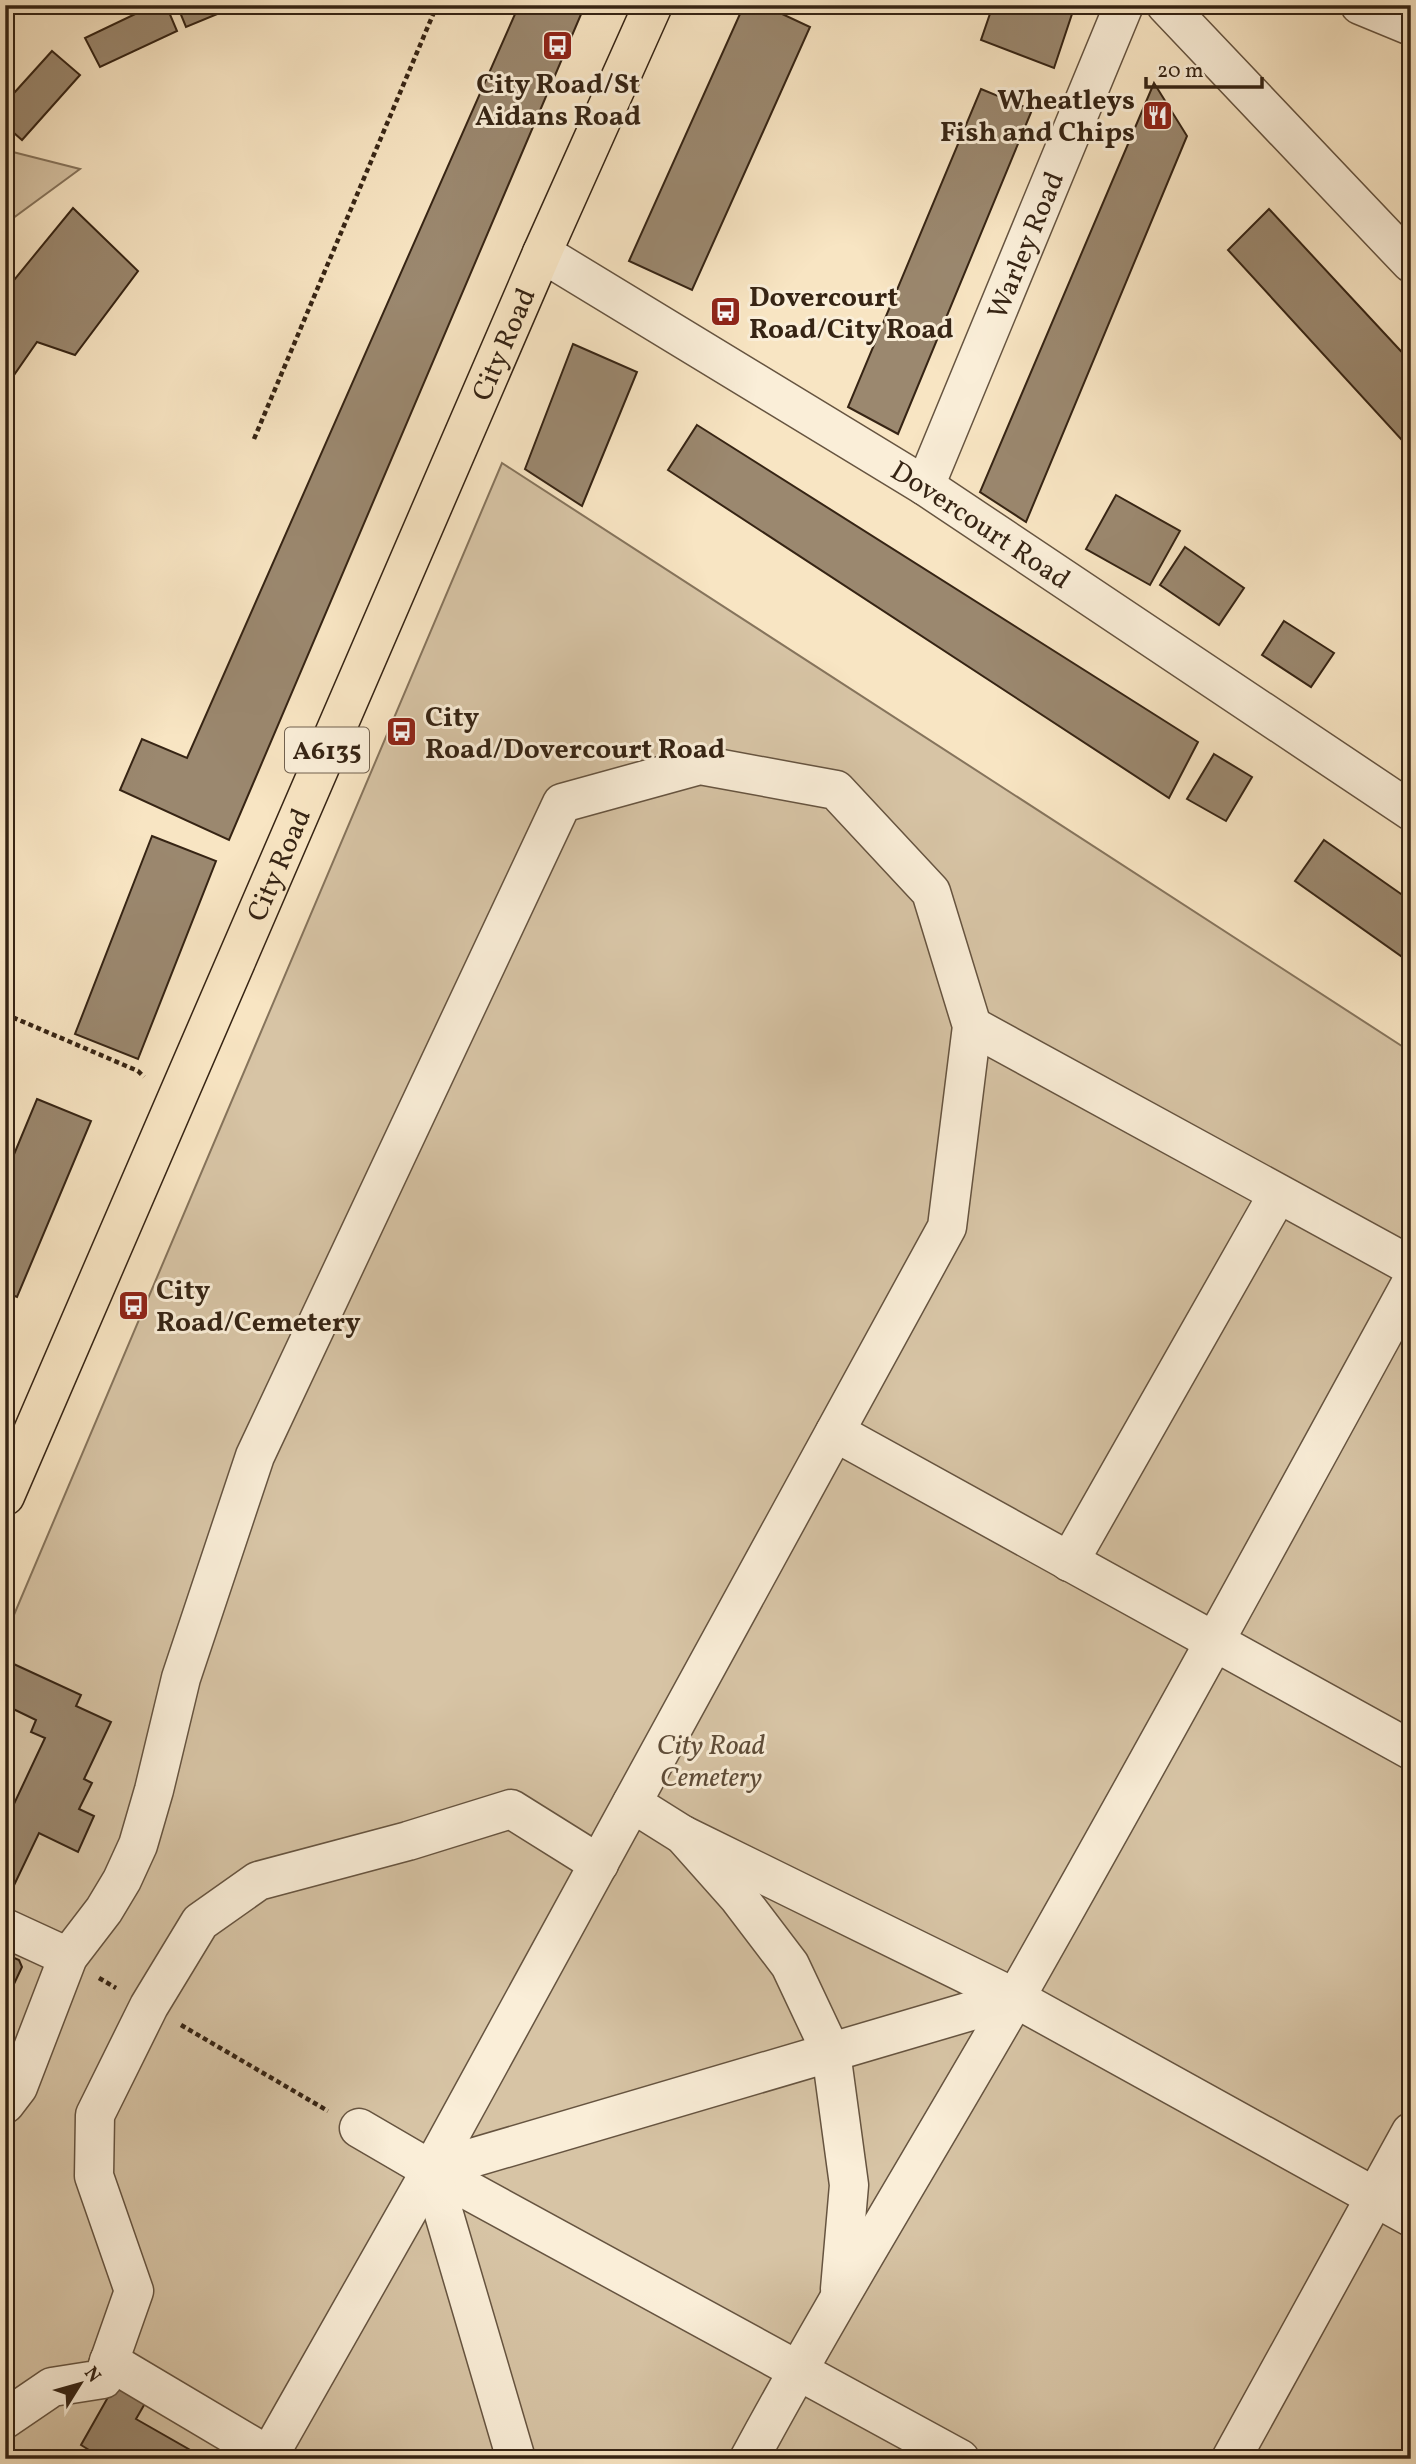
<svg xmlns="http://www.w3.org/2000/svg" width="1416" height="2464" font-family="Vollkorn,serif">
	<rect width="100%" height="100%" fill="#f8e5c3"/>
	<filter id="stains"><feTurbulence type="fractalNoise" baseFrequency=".00286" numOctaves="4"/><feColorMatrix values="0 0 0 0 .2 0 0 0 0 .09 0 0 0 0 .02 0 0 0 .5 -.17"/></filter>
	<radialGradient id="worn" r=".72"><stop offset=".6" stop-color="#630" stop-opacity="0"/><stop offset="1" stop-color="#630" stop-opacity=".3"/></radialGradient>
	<path fill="#d7c4a5" stroke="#86745c" stroke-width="2" d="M5 150 80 169 5 224Z
		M502 463 1411 1052V2459H5V1636Z"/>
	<path fill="#9b886f" stroke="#362414" stroke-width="2" d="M154 5H166L177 31 100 67 85 38Z
		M177 5H239L186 27Z
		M519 5H585L229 840 120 790 142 739 187 758Z
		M744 5H763L810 27 692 290 629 261Z
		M993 5H1075L1054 68 981 40Z
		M52 51 80 75 22 140 5 125V103Z
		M1154 83 1187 136 1026 522 980 492Z
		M981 89 1032 110 898 434 848 407Z
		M73 208 138 271 75 355 37 342 5 388V291Z
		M1269 209 1411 362V450L1228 250Z
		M573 344 637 372 582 506 525 469Z
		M697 425 1198 742 1169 798 668 470Z
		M1116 495 1180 531 1150 585 1086 549Z
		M1185 547 1244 588 1219 625 1160 585Z
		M1284 621 1334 653 1311 687 1262 655Z
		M1214 754 1252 777 1226 821 1187 799Z
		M152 836 216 861 138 1059 75 1034Z
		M1324 840 1411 901V957L1408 961 1295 881Z
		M37 1099 91 1121 17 1297 5 1292V1176Z
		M5 1660 81 1695 76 1706 111 1722 84 1779 92 1783 79 1809 94 1816 78 1852 39 1833 5 1904V1823L45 1738 31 1732 36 1720 5 1705Z
		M5 1954 19 1960 22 1967 5 2003Z
		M116 2383 147 2400 136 2419 206 2459H91L94 2453 81 2445Z"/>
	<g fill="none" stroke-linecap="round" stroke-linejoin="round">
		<defs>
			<g id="minor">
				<path d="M1166 5 1411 263"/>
				<path d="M1360 5 1411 26"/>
				<path id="s1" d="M542 253 925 486 1411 811"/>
				<path id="s2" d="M925 486 1124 5"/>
				<path d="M972 1026 1411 1266"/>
				<path d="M835 1432 1411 1750"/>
				<path d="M1069 1562 1278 1194"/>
				<path d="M632 1803 683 1835 739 1898 790 1965 831 2052 849 2185 840 2289"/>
				<path d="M683 1835 1015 1998 1411 2217"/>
				<path d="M5 1928 68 1957"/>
				<path d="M5 2104 18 2087 68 1957 104 1910 122 1880 138 1845 154 1790 181 1678 255 1456 562 803 700 765 836 790 931 892 972 1026 947 1227 431 2170 267 2459"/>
				<path d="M359 2128 431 2170 960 2459"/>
				<path d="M431 2170 1015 1998"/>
				<path d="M431 2170 516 2459"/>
				<path d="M109 2361 269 2456"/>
				<path d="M5 2419 52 2387 103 2379 134 2291 94 2176 95 2115 149 2006 200 1922 258 1881 408 1841 511 1809 599 1864"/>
				<path d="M749 2459C834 2302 928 2150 1017 1995 1151 1759 1281 1521 1411 1283"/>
				<path d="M1231 2459 1411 2132"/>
			</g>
			<g id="major">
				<path id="s3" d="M5 1496 542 253 653 5"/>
			</g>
		</defs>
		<use href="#minor" stroke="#665440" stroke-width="41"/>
		<use href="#major" stroke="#362414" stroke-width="41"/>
		<path stroke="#362414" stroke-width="4.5" stroke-dasharray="5 3.5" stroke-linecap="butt" d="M254 439 437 5
			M5 1014 138 1071 144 1077
			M99 1978 116 1988
			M181 2025 328 2111"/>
		<use href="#minor" stroke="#faeed8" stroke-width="38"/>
		<use href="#major" stroke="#f8e5c3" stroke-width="38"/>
	</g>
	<defs>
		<symbol id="bus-square" viewBox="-11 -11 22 22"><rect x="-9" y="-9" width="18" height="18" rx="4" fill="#8f2418" stroke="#faeed8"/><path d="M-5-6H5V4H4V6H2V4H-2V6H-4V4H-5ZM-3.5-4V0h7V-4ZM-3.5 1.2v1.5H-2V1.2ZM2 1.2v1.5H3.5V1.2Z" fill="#fff"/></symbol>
		<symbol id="restaurant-square" viewBox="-11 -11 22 22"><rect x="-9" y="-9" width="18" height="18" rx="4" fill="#8f2418" stroke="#faeed8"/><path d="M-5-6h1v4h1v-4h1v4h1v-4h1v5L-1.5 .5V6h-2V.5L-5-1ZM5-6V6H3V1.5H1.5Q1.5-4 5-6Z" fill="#fff"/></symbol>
	</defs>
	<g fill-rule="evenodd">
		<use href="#bus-square" x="540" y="28" width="35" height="35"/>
		<use href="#restaurant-square" x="1140" y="98" width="35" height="35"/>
		<use href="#bus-square" x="708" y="294" width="35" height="35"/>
		<use href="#bus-square" x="384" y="714" width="35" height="35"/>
		<use href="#bus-square" x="116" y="1288" width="35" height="35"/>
	</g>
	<g text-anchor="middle" stroke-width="6" stroke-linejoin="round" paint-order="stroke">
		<rect fill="#faeed8" stroke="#71614f" stroke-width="2" x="285" y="727.5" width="84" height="45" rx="5"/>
		<g font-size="26" font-weight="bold" fill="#362414">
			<text x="327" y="759">A6135</text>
		</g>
		<g font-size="28" font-weight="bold" fill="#362414" stroke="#faeed8" text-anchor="start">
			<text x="558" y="93" text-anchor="middle">City Road/St<tspan x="558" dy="32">Aidans Road</tspan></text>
			<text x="1135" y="109" text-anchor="end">Wheatleys<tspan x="1135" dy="32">Fish and Chips</tspan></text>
			<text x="749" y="306">Dovercourt<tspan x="749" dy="32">Road/City Road</tspan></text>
			<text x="425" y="726">City<tspan x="425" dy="32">Road/Dovercourt Road</tspan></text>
			<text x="156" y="1299">City<tspan x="156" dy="32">Road/Cemetery</tspan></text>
		</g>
		<g font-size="28" fill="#362414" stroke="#faeed8">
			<text dy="10" stroke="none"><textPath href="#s2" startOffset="261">Warley Road</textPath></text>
			<text dy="10" stroke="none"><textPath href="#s3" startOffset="1255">City Road</textPath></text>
			<text dy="10" stroke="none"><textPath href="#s1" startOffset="516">Dovercourt Road</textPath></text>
			<text dy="10" stroke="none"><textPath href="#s3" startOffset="688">City Road</textPath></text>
		</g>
		<g font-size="28" font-style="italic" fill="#5e4c38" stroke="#faeed8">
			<text x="711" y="1754">City Road<tspan x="711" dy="32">Cemetery</tspan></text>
		</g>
	</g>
	<rect width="1416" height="2464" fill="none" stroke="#f8e5c3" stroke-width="28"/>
	<rect x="7" y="7" width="1402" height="2450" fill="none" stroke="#362414" stroke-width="3.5"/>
	<rect x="14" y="14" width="1388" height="2436" fill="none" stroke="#362414" stroke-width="2"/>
	<g transform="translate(80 2384) rotate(53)" stroke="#faeed8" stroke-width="5" paint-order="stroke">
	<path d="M0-5L12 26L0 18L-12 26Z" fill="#362414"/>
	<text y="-10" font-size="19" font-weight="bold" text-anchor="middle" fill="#362414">N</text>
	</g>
	<path d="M1146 77v10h116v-10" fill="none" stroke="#362414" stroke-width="3.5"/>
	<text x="1157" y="77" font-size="21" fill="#362414" stroke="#faeed8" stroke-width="5" paint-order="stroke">20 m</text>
	<rect width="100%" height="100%" filter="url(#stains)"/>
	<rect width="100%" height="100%" fill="url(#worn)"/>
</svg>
